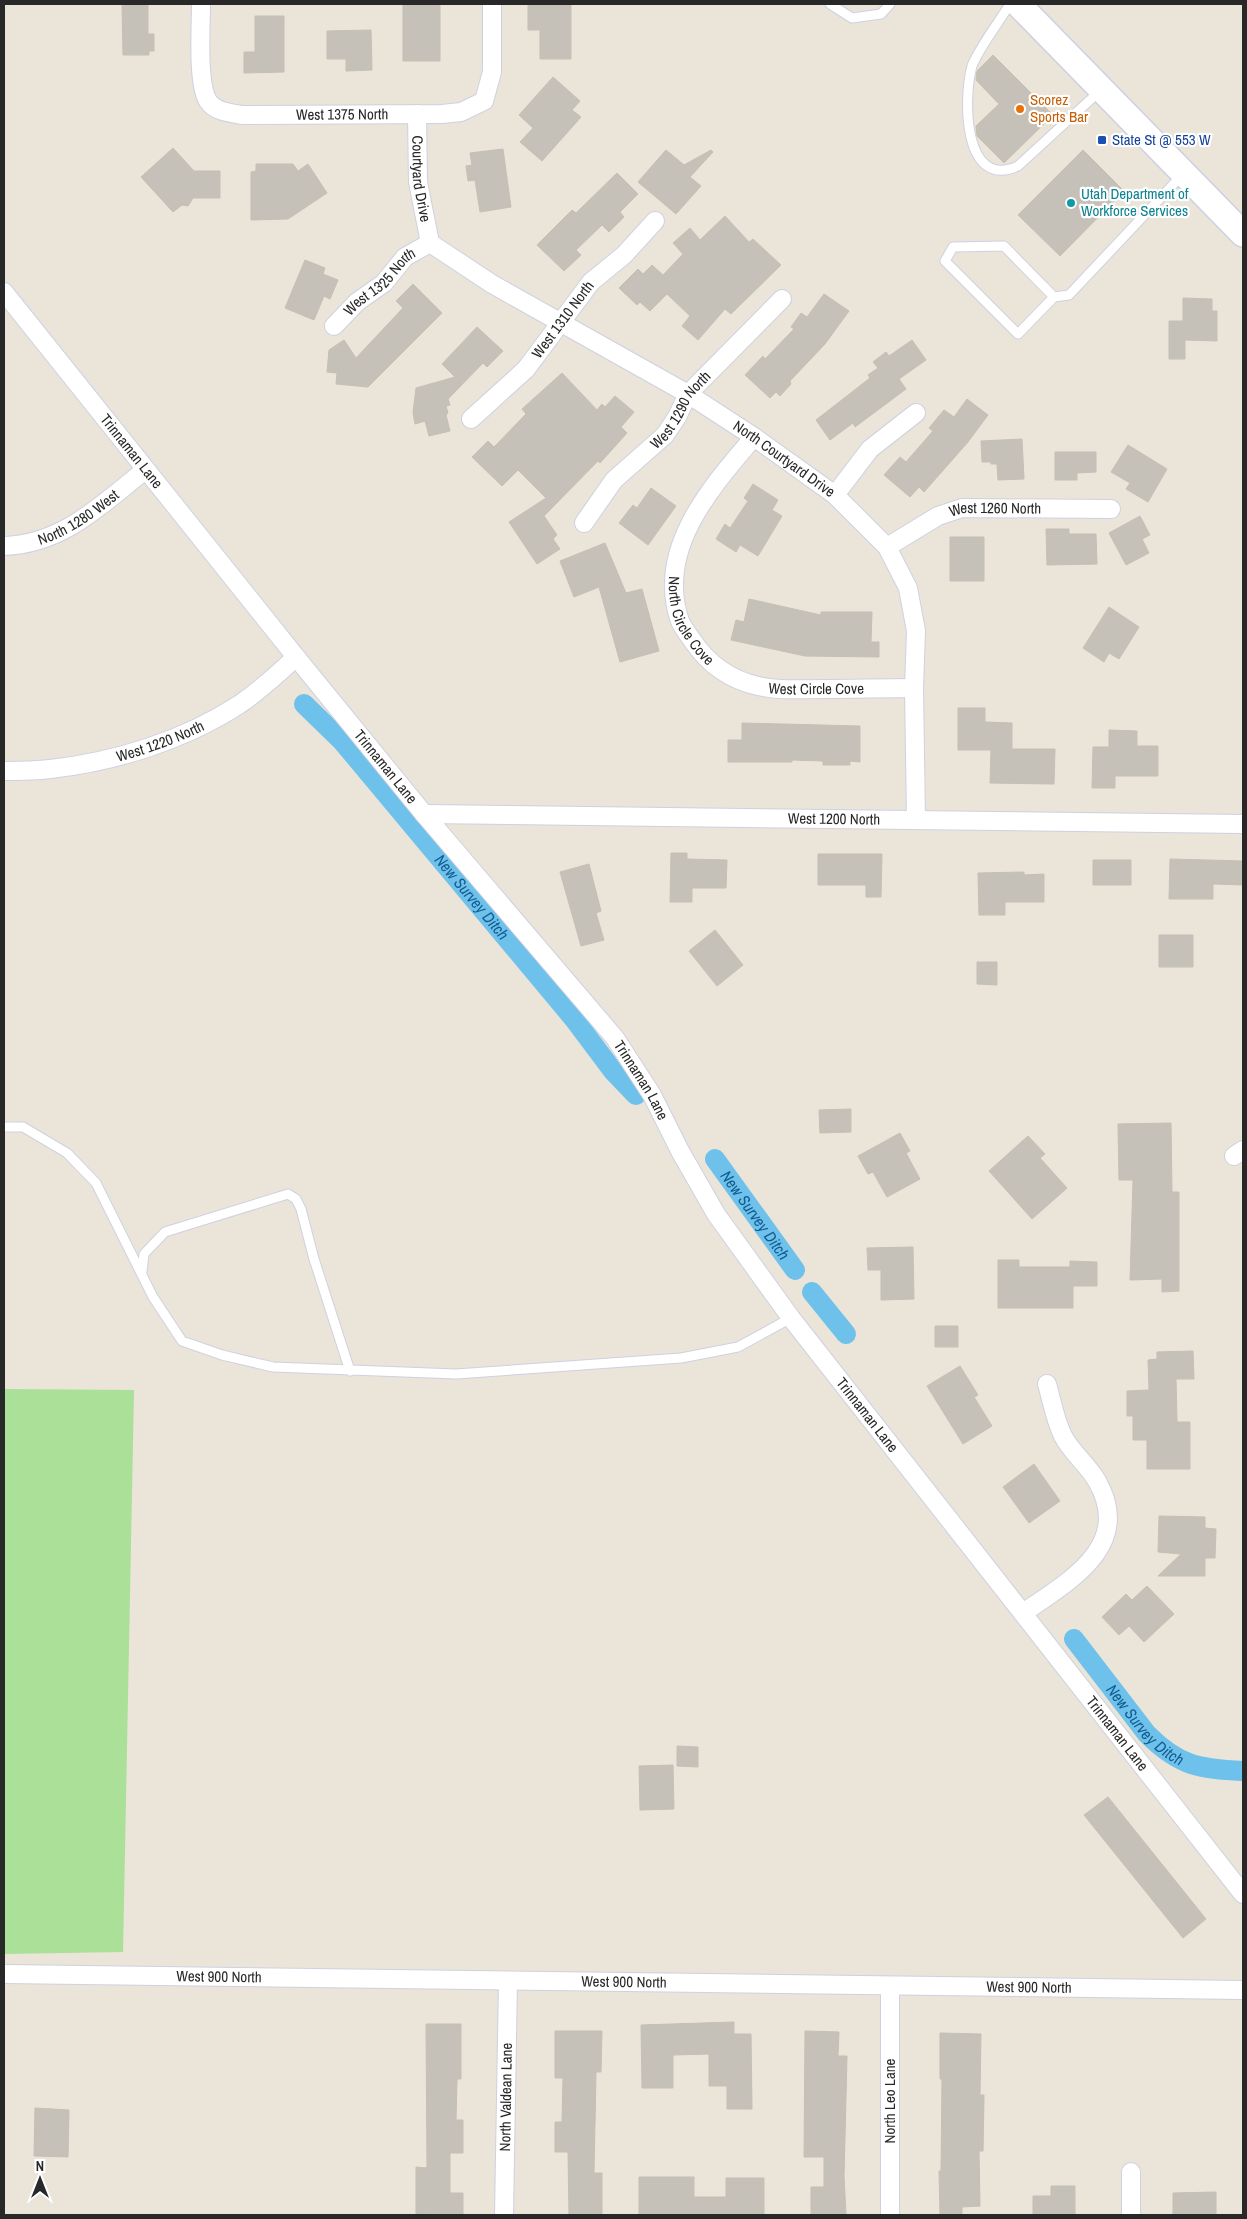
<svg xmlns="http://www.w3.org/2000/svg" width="1247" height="2219" font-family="'Archivo Narrow',sans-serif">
	<rect width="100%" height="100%" fill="#eae4d9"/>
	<path fill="#aae097" d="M4 1389 134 1390 123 1952 4 1954Z"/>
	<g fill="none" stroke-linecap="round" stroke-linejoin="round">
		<g stroke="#6ec1ea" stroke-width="20">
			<path id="s1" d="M304 704 342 741 574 1019 613 1071 636 1095"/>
			<path id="s2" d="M715 1159 795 1270"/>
			<path d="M812 1292 846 1334"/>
			<path id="s3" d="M1074 1639 1147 1734C1179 1766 1199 1769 1243 1771"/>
		</g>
	</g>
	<path fill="#c5c1b9" stroke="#c5c0b3" d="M122 4H148V34H154V51H149V55H123Z
		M403 4H440V61H403Z
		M528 5H571V59H540V30H528Z
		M255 16H284V72L244 73V52H255Z
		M371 30 372 70 346 71V59H327V31Z
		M993 55 1053 115 1004 163 977 136 976 126 999 104 976 80 977 71Z
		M553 77 580 101 572 110 581 117 542 161 520 142 533 128 519 115Z
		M173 148 194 171H220V198H193L188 206 182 205 173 212 141 177Z
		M503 149 511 207 480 212 475 180 468 181 466 166 472 165 470 153Z
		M666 150 684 165 711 150 713 152 690 177 701 186 676 214 638 182Z
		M1083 150 1124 191 1060 256 1018 215Z
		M256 164H293L298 171 308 164 327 193 288 219 251 220V172L256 171Z
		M617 173 638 194 620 212 624 217 609 232 602 225 576 250 581 255 564 271 537 245 572 210 576 213Z
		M725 216 749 242 753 239 781 265 731 314 725 309 698 340 682 326 690 316 667 294 650 311 640 302 637 305 619 288 638 269 643 274 652 265 663 275 683 254 673 243 690 228 700 240Z
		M305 260 325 268 323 274 338 280 330 299 324 296 314 320 285 308Z
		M413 284 442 313 368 387 336 384 337 373 327 372 329 350 344 340 356 358 403 308 396 301Z
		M824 294 849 311 825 344 790 381 791 384 780 396 776 392 770 398 745 375 763 356 765 359 794 329 791 327 801 313 807 317Z
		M1183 298 1212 299V311H1217V341L1185 340V359H1169V321H1183Z
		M477 327 503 351 487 367 483 363 448 399 450 405 446 406 448 413 446 415 450 431 429 436 425 421 415 424 413 413 416 388 455 377 442 364Z
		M912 340 926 360 899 379 906 389 855 427 853 423 830 440 816 420 870 378 868 375 878 368 873 362 886 352 889 356Z
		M562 373 597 410 602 404 605 407 615 396 634 412 621 427 627 433 600 463 598 461 544 516 557 535 553 539 560 549 537 564 509 522 546 498 518 470 502 486 472 457 488 441 494 447 526 414 522 409Z
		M967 399 988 415 968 442 924 492 919 487 910 497 884 475 900 457 906 462 933 431 929 428 944 410 954 417Z
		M1022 439 1024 479 998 480 997 464H991V462H982L981 441Z
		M1128 445 1167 469 1148 502 1126 489 1130 483 1111 472Z
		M1055 452H1096V472L1077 473V480H1055Z
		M753 484 778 500 772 510 782 516 758 556 740 545 736 552 716 539 725 524 730 528 748 501 744 498Z
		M651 488 676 506 648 545 619 523 633 505 637 508Z
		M1140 516 1150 535 1142 539 1149 553 1126 565 1109 533Z
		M1046 529H1069V534H1096L1097 564 1047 565Z
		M950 537H984V581H950Z
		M605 543 626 593 642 589 659 651 620 662 599 587 574 597 560 561Z
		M749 599 821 615V612H872L871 642H879V657L805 656 731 640 736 620 744 622Z
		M1109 607 1139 627 1119 659 1109 653 1104 662 1083 648Z
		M958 708H985V722L1012 723V749H1055L1054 784 990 783 991 750H958Z
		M742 723 860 726V762L850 761V765H823V761L792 760V762H728V740H742Z
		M1109 730 1137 731V746H1158V776H1115V788H1092L1093 747H1109Z
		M671 853H687V859L727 860 726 888H692V902H670Z
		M818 854H882L881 897H866V885H818Z
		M1170 859 1243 861V885L1213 884V899H1169Z
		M1093 860H1131V885H1093Z
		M589 864 601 911 596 913 604 940 581 946 560 872Z
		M1024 872V875L1044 874V902H1005V915H979L978 873Z
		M715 930 743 965 717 986 689 951Z
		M1159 935H1193V967H1159Z
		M977 962H997V985L977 984Z
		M851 1109V1132L820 1133 819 1110Z
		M1171 1123 1172 1192H1179V1291L1162 1292V1279L1130 1280 1133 1180H1119L1118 1124Z
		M900 1133 910 1151 906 1153 920 1179 887 1197 873 1172 868 1174 858 1156Z
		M1028 1136 1045 1154 1040 1158 1067 1188 1032 1219 989 1171Z
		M913 1247 914 1299 881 1300V1270H868L867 1248Z
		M998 1260H1019V1267H1070V1261L1097 1262V1286H1073V1308H998Z
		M935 1326H958V1347H935Z
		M1193 1351 1194 1379H1176L1177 1422H1190V1469H1147V1440H1133V1416H1127V1391L1149 1390 1148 1360 1157 1359V1352Z
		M960 1366 978 1395 974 1397 992 1426 963 1444 927 1386Z
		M1034 1464 1060 1501 1029 1523 1003 1487Z
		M1159 1516 1205 1517V1528L1216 1529 1215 1558H1205V1576H1158L1181 1554 1158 1552Z
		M1147 1586 1174 1614 1144 1642 1129 1626 1119 1635 1102 1617 1126 1594 1132 1600Z
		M677 1746 698 1747V1767L677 1766Z
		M673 1765 674 1809 640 1810 639 1766Z
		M1108 1797 1206 1919 1183 1938 1084 1815Z
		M734 2022V2034H751L752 2109H727V2086H709V2054L673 2055V2088H642L641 2025Z
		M426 2024H461V2079H457L456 2120H463V2153H450V2193H463V2215L416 2214V2167L427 2168Z
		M555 2031H602L601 2072H596L594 2173H602V2215H569L568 2152H555V2122H562L563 2078H555Z
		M805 2031 839 2032 838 2056H847L844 2176 846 2215H811V2187H824V2157H804Z
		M940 2033 981 2034 980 2095H984L983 2151H979L980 2206 962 2207V2215H940L939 2171H941L942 2079H940Z
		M35 2108 69 2110 68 2157 34 2156Z
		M639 2177H694V2197H726V2178H764V2215H639Z
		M1051 2186H1075V2215H1033V2196H1051Z
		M1216 2192V2215H1173V2193Z"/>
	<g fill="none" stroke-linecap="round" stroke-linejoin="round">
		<defs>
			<path id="service" d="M830 4 852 18 881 14 890 4
				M1010 4C1001 19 977 51 972 66 963 98 963 191 1018 166L1101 90
				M1054 297 1018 334 945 261 953 247 1004 246 1054 297 1069 295 1183 174
				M4 1127H23L67 1153 96 1183 153 1297 182 1341 222 1355 273 1367 456 1374 681 1358 738 1347 791 1318
				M142 1272 144 1254 165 1232 288 1194 296 1199 301 1209 314 1259 350 1371"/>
			<g id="minor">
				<path id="s4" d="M201 4C201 26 197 83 208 101 215 112 231 113 243 115L442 114 461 112 484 101 492 72V4"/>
				<path id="s5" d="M417 114 418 182 430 243"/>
				<path id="s6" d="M430 243 492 284 688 394 754 437 835 495 887 547 908 588 916 631 914 688 916 820"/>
				<path id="s7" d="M4 292 296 657 424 814 615 1038 652 1095 680 1151 716 1214 791 1318 1243 1894"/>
				<path id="s8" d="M334 326 357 302 384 283 405 257 430 243"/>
				<path id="s9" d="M471 419 526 369 591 282 624 255 655 221"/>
				<path id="s10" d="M754 437C711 487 655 550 680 621 682 627 688 634 692 640 708 664 731 680 758 686 779 691 802 689 823 689 853 689 883 688 914 688"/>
				<path d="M835 495 870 449 916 413"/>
				<path id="s11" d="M584 523 614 480 665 435 677 417 688 394 782 299"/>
				<path id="s12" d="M4 546C63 544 101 505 145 470"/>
				<path id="s13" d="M887 547 938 516 962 508 1111 509"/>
				<path id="s14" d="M4 771C19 771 34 771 50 769 115 762 185 740 240 704 260 690 278 674 296 657"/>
				<path id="s15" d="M424 814 1243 824"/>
				<path d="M1234 1156 1243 1150"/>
				<path d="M1023 1613C1069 1581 1134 1546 1097 1481 1088 1465 1071 1452 1063 1436 1055 1420 1052 1401 1047 1384"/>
				<path id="s16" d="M4 1974 1243 1990"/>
				<path d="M1131 2172V2215"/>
				<path id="s17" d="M504 2215 508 1981"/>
				<path d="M890 2215V1986"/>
			</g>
			<path id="secondary" d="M1018 4 1243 234"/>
		</defs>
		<use href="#service" stroke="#cfd1e1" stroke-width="11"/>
		<use href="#minor" stroke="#cfd1e1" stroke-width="20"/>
		<use href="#secondary" stroke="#cfd1e1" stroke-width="28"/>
		<use href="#service" stroke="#fff" stroke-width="9"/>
		<use href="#minor" stroke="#fff" stroke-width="18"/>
		<use href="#secondary" stroke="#fff" stroke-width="25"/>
	</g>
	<circle fill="#e8710a" stroke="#fff" stroke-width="2" cx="1020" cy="109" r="5"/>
	<rect fill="#1a4fb4" stroke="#fff" stroke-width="2" x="1097" y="135" width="10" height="10" rx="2.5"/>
	<circle fill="#0f9aa8" stroke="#fff" stroke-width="2" cx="1071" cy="203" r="5"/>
	<g text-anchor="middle" stroke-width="4.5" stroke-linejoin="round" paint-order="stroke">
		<g font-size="15" fill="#c56008" stroke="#fff" text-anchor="start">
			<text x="1030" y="105">Scorez<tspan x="1030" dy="17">Sports Bar</tspan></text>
		</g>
		<g font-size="15" fill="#282828" stroke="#fff">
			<text dy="5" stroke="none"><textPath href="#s4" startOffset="236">West 1375 North</textPath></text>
			<text dy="5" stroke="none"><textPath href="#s5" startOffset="65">Courtyard Drive</textPath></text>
			<text dy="5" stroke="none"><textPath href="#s8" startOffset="64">West 1325 North</textPath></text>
			<text dy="5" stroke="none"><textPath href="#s9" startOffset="136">West 1310 North</textPath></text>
			<text dy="5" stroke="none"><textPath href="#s11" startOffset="150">West 1290 North</textPath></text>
			<text dy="5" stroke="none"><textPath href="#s7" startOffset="204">Trinnaman Lane</textPath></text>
			<text dy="5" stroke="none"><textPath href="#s6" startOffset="415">North Courtyard Drive</textPath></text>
			<text dy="5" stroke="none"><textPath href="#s13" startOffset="118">West 1260 North</textPath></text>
			<text dy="5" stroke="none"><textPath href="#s12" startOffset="81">North 1280 West</textPath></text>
			<text dy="5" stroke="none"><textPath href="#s10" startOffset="212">North Circle Cove</textPath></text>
			<text dy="5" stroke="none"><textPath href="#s10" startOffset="372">West Circle Cove</textPath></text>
			<text dy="5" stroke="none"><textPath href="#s14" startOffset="160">West 1220 North</textPath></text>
			<text dy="5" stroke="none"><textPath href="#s7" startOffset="609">Trinnaman Lane</textPath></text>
			<text dy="5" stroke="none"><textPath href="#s15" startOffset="410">West 1200 North</textPath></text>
			<text dy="5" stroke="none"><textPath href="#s7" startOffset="1014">Trinnaman Lane</textPath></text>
			<text dy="5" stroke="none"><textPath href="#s7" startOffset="1419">Trinnaman Lane</textPath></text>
			<text dy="5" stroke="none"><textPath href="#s7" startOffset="1824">Trinnaman Lane</textPath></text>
			<text dy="5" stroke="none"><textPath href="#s16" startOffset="215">West 900 North</textPath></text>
			<text dy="5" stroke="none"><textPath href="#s16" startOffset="620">West 900 North</textPath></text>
			<text dy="5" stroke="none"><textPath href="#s16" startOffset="1025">West 900 North</textPath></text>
			<text dy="5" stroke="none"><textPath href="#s17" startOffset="118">North Valdean Lane</textPath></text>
			<text transform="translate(890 2101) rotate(-90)" y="5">North Leo Lane</text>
		</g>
		<g font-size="15" fill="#164399" stroke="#fff" text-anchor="start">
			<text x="1112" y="145">State St @ 553 W</text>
		</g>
		<g font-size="15" fill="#0d838f" stroke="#fff" text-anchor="start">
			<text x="1081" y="199">Utah Department of<tspan x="1081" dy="17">Workforce Services</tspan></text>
		</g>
		<g font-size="16" font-style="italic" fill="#115d92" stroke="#fff">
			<text dy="6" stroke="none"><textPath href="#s1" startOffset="256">New Survey Ditch</textPath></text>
			<text dy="6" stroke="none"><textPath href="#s2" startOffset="69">New Survey Ditch</textPath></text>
			<text dy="6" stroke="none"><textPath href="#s3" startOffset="112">New Survey Ditch</textPath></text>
		</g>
	</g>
	<rect width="1247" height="2219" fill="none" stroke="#282828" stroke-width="10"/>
	<g transform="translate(40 2179)" stroke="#ffffff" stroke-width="4" paint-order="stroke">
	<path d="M0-4L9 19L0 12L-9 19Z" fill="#282828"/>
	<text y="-8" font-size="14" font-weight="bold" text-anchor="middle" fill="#282828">N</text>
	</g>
</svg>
